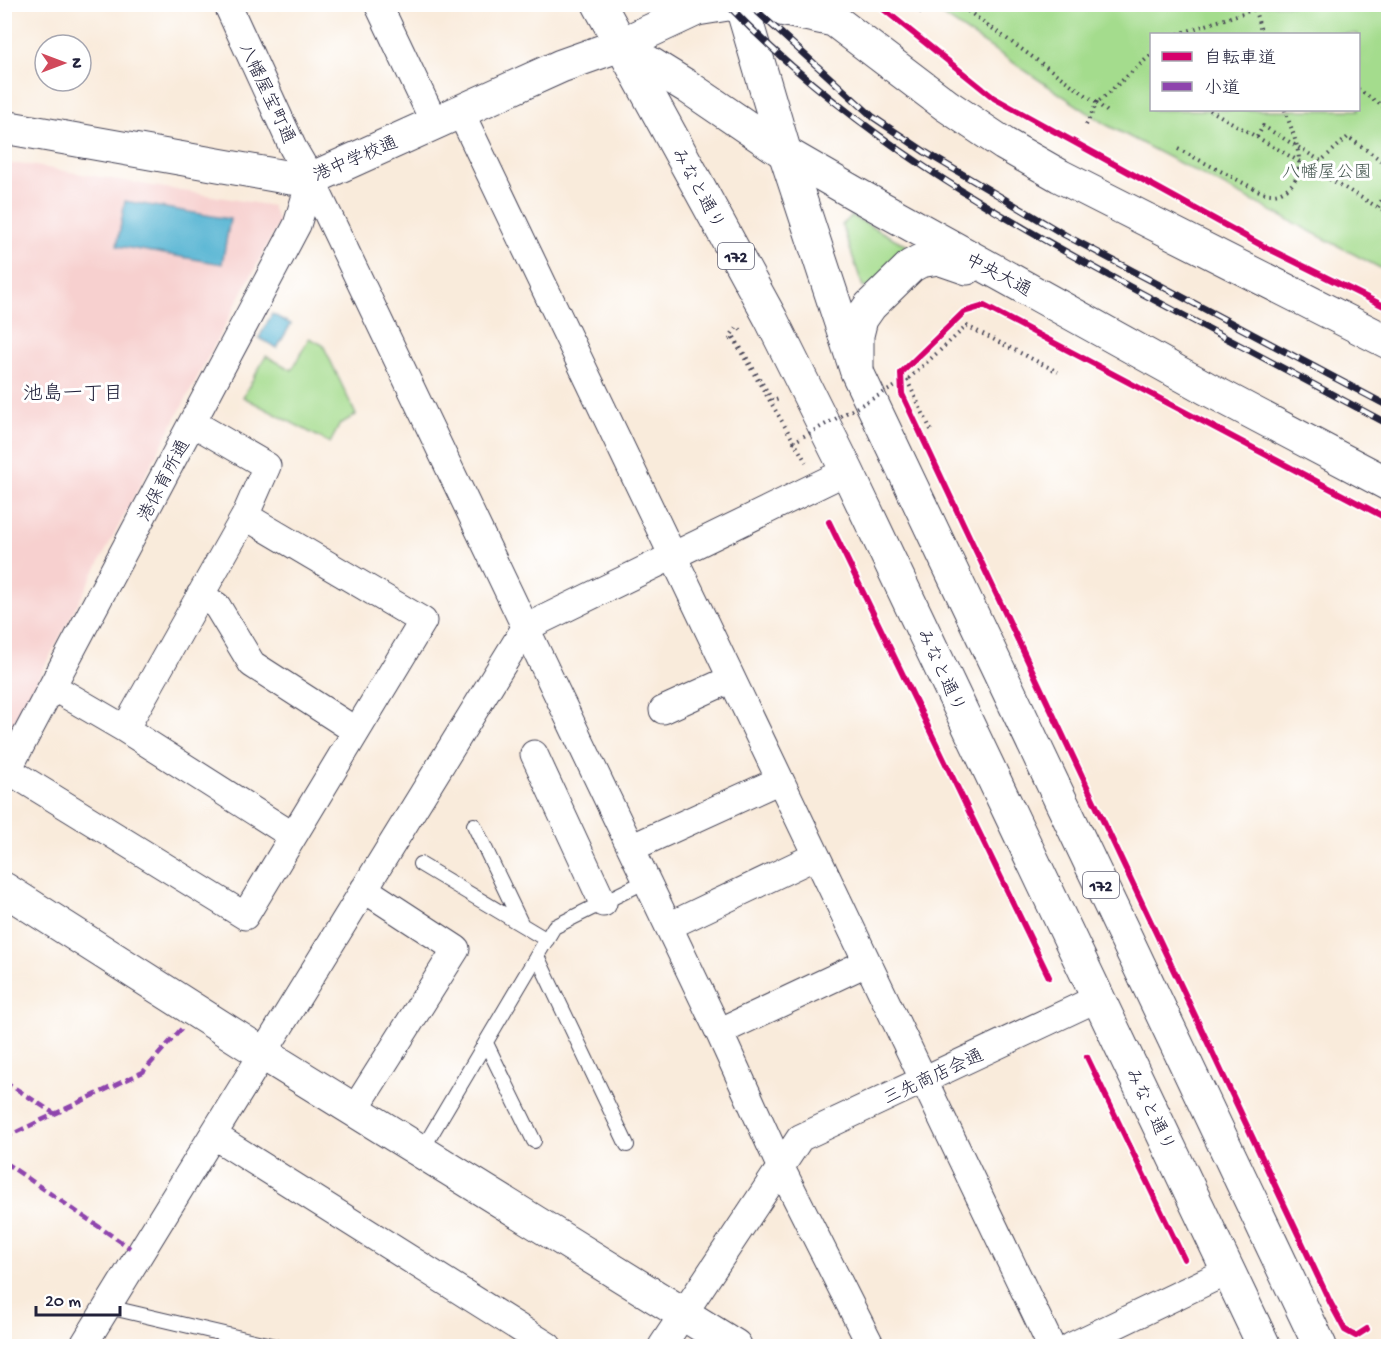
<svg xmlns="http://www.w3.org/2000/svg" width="1393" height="1351" font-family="'Gochi Hand','Klee One',sans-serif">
	<rect width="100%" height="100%" fill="#fff"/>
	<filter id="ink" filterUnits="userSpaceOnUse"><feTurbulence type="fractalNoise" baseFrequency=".0167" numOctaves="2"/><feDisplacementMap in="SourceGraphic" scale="12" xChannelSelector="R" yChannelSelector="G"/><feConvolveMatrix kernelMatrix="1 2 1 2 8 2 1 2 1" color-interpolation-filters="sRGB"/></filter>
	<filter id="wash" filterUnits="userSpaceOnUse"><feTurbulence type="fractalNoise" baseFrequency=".008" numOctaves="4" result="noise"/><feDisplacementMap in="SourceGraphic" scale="24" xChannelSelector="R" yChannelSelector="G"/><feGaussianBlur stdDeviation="1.35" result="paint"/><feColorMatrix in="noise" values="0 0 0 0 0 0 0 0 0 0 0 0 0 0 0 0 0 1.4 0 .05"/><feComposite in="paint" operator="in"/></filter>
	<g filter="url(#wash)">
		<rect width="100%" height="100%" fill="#f9ebdb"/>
		<path fill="#f7d0cf" d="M5 164H23L272 206 279 223 5 741Z"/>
		<path fill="#a4dc8d" stroke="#637f64" stroke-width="1.5" fill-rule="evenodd" d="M927 5H1388V272L1105 124ZM1152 34H1358V110H1152Z
			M852 216 906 245 909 258 877 290 863 287 842 225Z
			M309 338 323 345 356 415 340 424 330 443 243 397 266 356 292 370Z"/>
		<path fill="#53b3d2" stroke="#3a6a86" stroke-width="1.5" d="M125 201 230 219 222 264 117 246Z
			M272 314 291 324 277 348 259 338Z"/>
	</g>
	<g filter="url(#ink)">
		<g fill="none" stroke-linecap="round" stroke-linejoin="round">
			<defs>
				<path id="service" d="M474 825 521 923
					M420 864 547 940
					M537 956 627 1145
					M486 1043 534 1141
					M422 1150 554 927 646 881
					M108 1307 275 1346"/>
				<path id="minor" d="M227 4 293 148 311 179 719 1032 781 1168 871 1346
					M378 4 435 124
					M460 111 1051 1346
					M200 595 217 606 252 664 356 731
					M53 687 125 729 293 836
					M663 710 731 679
					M125 729 245 516 267 466 193 423
					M534 754 603 903
					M8 770 245 916 423 621 245 516
					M4 777 297 225 311 179
					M631 848 780 780
					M669 926 816 856
					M719 1032 866 963
					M355 1109 456 949 364 889
					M213 1135 548 1346
					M83 1346 525 628 847 471
					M662 1346 800 1138 1098 998
					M1072 1346 1228 1271"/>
				<path id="tertiary" d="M4 127 291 178 311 179 561 66 620 45
					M4 889 246 1043 735 1346"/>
				<path id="primary" d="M757 4 834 20
					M820 4 834 20 946 105 1004 144 1060 176 1388 342
					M620 45 688 87 785 153 856 194 1206 388 1388 484
					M620 45 697 9 728 4
					M857 371V335L861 319 870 306 911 266 920 261 938 258 967 268"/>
				<path id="trunk" d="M599 4 771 319 847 471 1264 1346
					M741 4 785 153 857 372 1320 1346"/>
			</defs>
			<use href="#service" stroke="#424053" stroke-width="16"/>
			<use href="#minor" stroke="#424053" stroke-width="29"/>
			<use href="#tertiary" stroke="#424053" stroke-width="35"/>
			<use href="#primary" stroke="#424053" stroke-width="35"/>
			<use href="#trunk" stroke="#424053" stroke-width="35"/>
			<path stroke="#424053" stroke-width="4" stroke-dasharray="1.5 4.5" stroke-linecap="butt" d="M958 4 1097 103 1152 54
				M1253 4 1262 34
				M919 13 923 4
				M1178 34 1271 4
				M1358 89 1388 110
				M1210 110 1388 213
				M1086 125 1097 103 1110 114
				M1257 137 1263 126 1321 161 1348 137 1388 165
				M1378 207 1388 189
				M741 330 737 327 731 335 806 462
				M729 340 734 337 773 401 779 399
				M907 380 931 430"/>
			<use href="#service" stroke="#fff" stroke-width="14"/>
			<use href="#minor" stroke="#fff" stroke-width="27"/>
			<use href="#tertiary" stroke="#fff" stroke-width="33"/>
			<use href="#primary" stroke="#fff" stroke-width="33"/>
			<use href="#trunk" stroke="#fff" stroke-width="33"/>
			<defs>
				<path id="rail" d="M727 4C848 131 991 213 1145 295 1226 338 1307 381 1388 424
					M749 4 873 117 925 152 1065 235 1388 406"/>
			</defs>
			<use href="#rail" stroke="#22223b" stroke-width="7"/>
			<use href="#rail" stroke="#fff" stroke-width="4.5" stroke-dasharray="14" stroke-linecap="butt"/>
			<path stroke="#424053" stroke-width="4" stroke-dasharray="1.5 4.5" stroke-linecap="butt" d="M1178 149 1257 190C1266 194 1274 196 1283 191 1314 175 1292 133 1285 110
				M793 442 907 380 967 326 1058 372"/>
			<path stroke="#8e44ad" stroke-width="4.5" stroke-dasharray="9 4.5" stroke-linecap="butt" d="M4 1081 55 1114
				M4 1138 143 1072 183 1027
				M4 1162 130 1248"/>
			<defs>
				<path id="cycleway" d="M877 4 994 98 1263 246 1388 308
					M829 522 1049 977
					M1087 1057 1184 1259
					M1367 1329 1356 1336 1345 1330 1330 1302 902 394 901 373 964 312 984 306 1388 519"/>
			</defs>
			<use href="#cycleway" stroke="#fff" stroke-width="10"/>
			<use href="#cycleway" stroke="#d6006c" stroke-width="6"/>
		</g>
	</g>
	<g text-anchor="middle" stroke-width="6" stroke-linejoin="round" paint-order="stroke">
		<g fill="#fff" stroke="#646476" stroke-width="1.5">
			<rect x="718" y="243" width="36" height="26" rx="4.5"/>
			<rect x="1083" y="872" width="36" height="26" rx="4.5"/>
		</g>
		<g font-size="16" font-weight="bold" fill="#22223b">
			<text x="736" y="262">172</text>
			<text x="1101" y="891">172</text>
		</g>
		<g font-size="18" fill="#22223b" stroke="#fff">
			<text transform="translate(268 93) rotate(65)" y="6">八幡屋宝町通</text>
			<text transform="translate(355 158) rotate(-23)" y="6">港中学校通</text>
			<text transform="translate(699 188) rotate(61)" y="6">みなと通り</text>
			<text transform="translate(999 274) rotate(28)" y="6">中央大通</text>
			<text transform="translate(163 480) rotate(-62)" y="6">港保育所通</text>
			<text transform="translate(942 670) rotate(65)" y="6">みなと通り</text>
			<text transform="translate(933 1076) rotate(-25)" y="6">三先商店会通</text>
			<text transform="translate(1151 1109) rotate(64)" y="6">みなと通り</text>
		</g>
		<g font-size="18" fill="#495a54" stroke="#fff">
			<text x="1327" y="177">八幡屋公園</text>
		</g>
		<g font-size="20" fill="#22223b" stroke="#fff">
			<text x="73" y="399">池島一丁目</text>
		</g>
	</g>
	<rect width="1393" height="1351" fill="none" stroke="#fff" stroke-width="24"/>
	<rect x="1150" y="33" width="210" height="78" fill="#ffffff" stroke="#a7a7b1" stroke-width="1.5"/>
	<rect x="1162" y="52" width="30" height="9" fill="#d6006c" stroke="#a7a7b1" stroke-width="1.5"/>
	<text x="1204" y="63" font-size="18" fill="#22223b">自転車道</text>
	<rect x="1162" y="82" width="30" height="9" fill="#8e44ad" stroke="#a7a7b1" stroke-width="1.5"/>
	<text x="1204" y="93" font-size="18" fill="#22223b">小道</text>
	<g transform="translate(63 63) rotate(90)"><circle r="28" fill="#ffffff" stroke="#a7a7b1" stroke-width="1.5"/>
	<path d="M0-4.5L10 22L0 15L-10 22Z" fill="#d1495b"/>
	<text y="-9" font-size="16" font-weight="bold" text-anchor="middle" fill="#22223b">N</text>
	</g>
	<path d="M36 1306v9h84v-9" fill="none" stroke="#22223b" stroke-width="3"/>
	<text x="45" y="1306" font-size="18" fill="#22223b" stroke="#ffffff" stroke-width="4.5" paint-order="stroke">20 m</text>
</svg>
